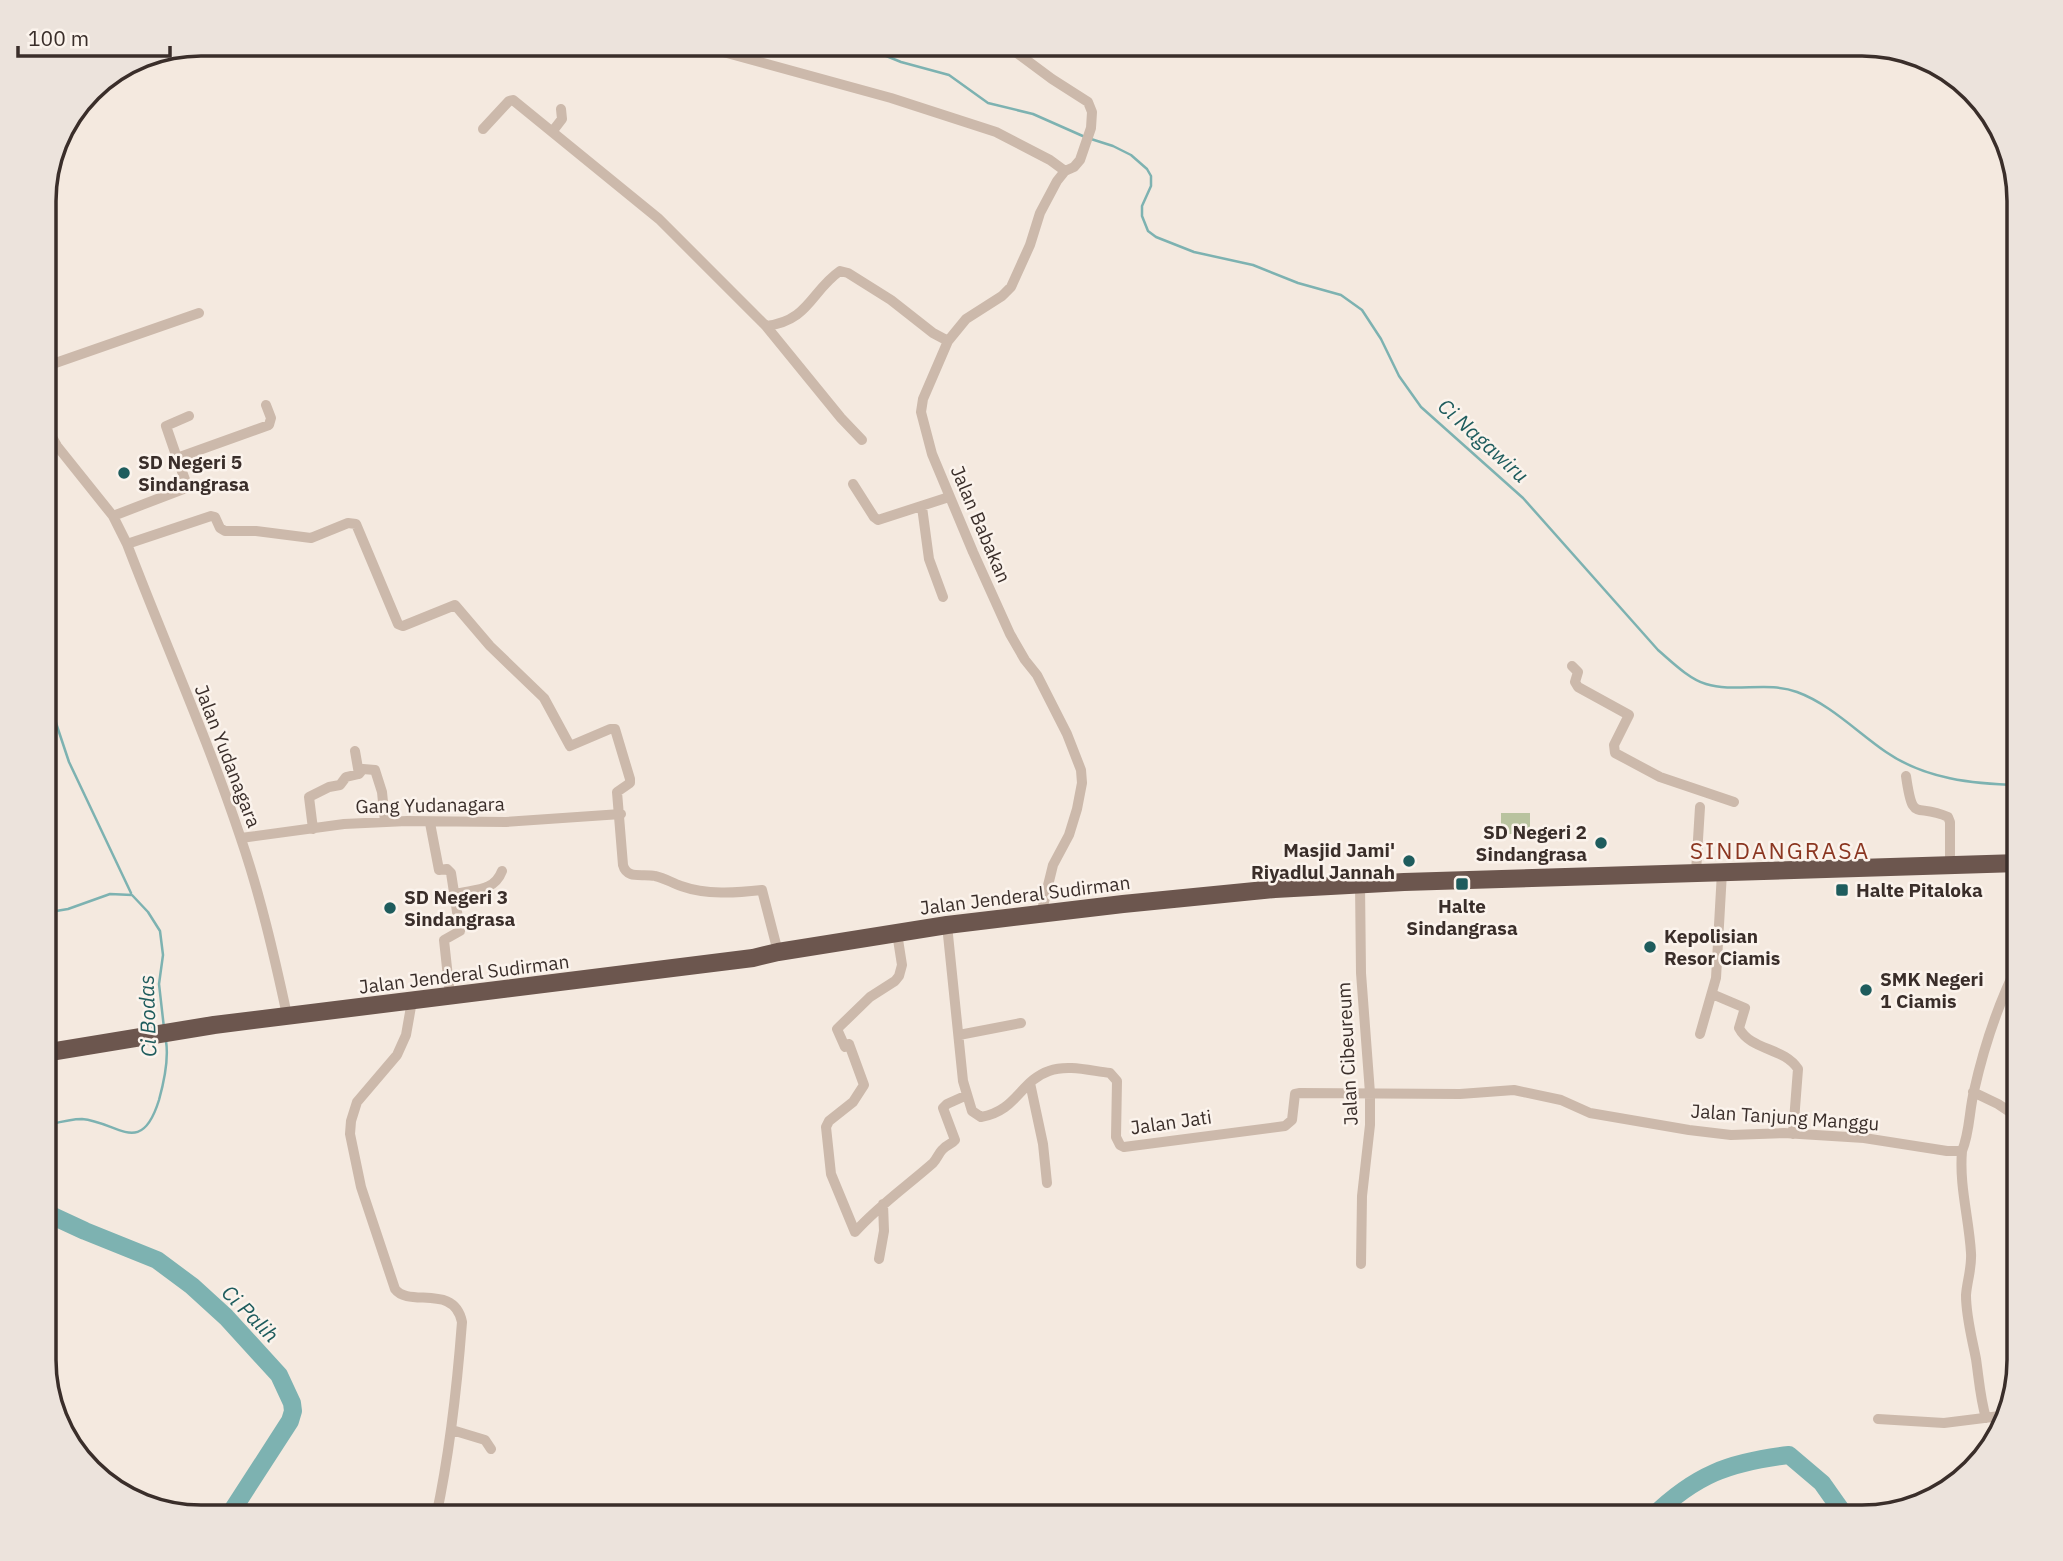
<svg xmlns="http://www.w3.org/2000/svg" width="2063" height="1561" font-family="'IBM Plex Sans',sans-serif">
	<rect width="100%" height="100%" fill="#f4e9df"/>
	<path fill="#b9c39f" d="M1501 813H1530V834H1501Z"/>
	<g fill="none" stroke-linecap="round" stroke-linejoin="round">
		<path stroke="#7db2b1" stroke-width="2.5" d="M857 44 901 62 949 75 988 103 1033 114 1085 137
			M1091 139 1113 146 1131 155 1147 169 1151 176V186L1142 206V216L1148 231 1156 237 1194 252 1253 265 1298 283 1341 295 1362 310 1381 339 1399 376 1421 407 1523 498 1658 650C1672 662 1689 679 1706 684 1735 693 1768 681 1797 692 1830 704 1857 732 1886 752 1925 779 1973 784 2019 785
			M44 659 56 723 69 762 131 893
			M44 913 68 909 110 894 132 895 148 912 160 931 163 955 159 984 164 1028
			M44 1126C56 1123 69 1119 82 1119 118 1122 141 1158 159 1100 164 1082 169 1060 166 1041"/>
		<path stroke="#7db2b1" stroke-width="18" d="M44 1212 85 1231 157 1260 192 1286 226 1317 279 1375 292 1403 293 1411 290 1421 228 1517
			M1652 1517C1695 1475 1729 1462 1789 1455L1822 1483 1846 1517"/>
		<path stroke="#ccb9ab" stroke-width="10" d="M694 44 891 98 996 132 1050 160 1065 171
			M1005 44 1052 79 1088 102 1092 112 1091 128 1080 160 1074 167 1065 171 1057 181 1040 213 1030 245 1011 287 1002 296 966 319 948 341 923 399 921 412 932 454 973 552 1010 634 1025 660 1037 675 1067 734 1081 770 1082 783 1077 809 1069 835 1053 865 1041 914
			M483 129 509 101 513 100 659 219 766 326C809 321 811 291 840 271L848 273 891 300 933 333 948 341
			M552 132 562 119 561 109
			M766 326 841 418 862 440
			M44 367 199 313
			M44 423 57 446 113 516 127 544C164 641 207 737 240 836 260 894 274 955 287 1015
			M177 458 166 426 189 416
			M853 484 874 517 878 520 949 497
			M922 507 929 559 943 597
			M113 516 186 488 187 485 177 458 269 425 271 418 266 405
			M127 544 211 516 215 517 220 528 225 531H256L311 538 348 523 356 524 398 624 403 626 455 605 490 646 544 698 570 746 610 729H615L630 779V783L617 792 623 865C627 880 643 873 655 876 665 878 672 883 681 886 706 895 736 893 762 890L778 952
			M1572 666 1578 672 1575 682 1578 687 1629 715 1614 745 1615 753 1660 777 1734 802
			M359 774 363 769 375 770 382 792 385 822
			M1906 776C1913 825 1915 802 1948 817L1950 822V865
			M430 823 439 870 447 869 451 873 460 931 444 940 450 996
			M313 829 309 797 329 787 340 785 346 777 359 774 355 751
			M241 838 344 824 407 821 506 822 621 814
			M1696 872 1700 807
			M1360 884 1361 973 1370 1093V1125L1362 1196 1361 1264
			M455 894C474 889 494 892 502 871
			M947 925 963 1081 972 1111 981 1117C1017 1111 1020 1081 1049 1071 1068 1064 1091 1071 1110 1073L1117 1081 1116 1137 1120 1145 1124 1147 1285 1126 1292 1120 1295 1094 1300 1093 1460 1094 1514 1090 1561 1100 1590 1113 1689 1130 1731 1135 1784 1133 1864 1138 1947 1151H1962C1970 1132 1969 1111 1974 1091 1984 1046 1998 1004 2019 962
			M897 933 902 965 899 976 895 981 870 997 837 1029 845 1047 849 1044 864 1085 853 1102 829 1121 826 1127 831 1174 855 1232C878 1206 907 1186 933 1163 937 1159 939 1153 942 1150 946 1145 952 1144 955 1140L943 1108 947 1104 967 1095
			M1712 994 1745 1008 1739 1028C1751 1051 1784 1047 1798 1069L1793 1134
			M412 1001 406 1035 397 1055 357 1102 351 1121 350 1134 361 1187 395 1289C409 1308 454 1283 462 1322 457 1388 450 1452 436 1517
			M1700 1034 1716 978 1722 872
			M959 1035 1021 1023
			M1030 1083 1043 1144 1047 1183
			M1973 1092 1998 1104 2019 1118
			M1962 1151C1959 1186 1969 1218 1971 1253 1972 1268 1967 1281 1966 1295 1966 1317 1972 1338 1976 1359 1979 1379 1980 1398 1986 1418
			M879 1259 884 1231 883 1204
			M1878 1419 1944 1423 2000 1416
			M452 1430 485 1440 491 1449"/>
		<path stroke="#6c564e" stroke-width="18" d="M44 1053 214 1025 753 958 778 952 947 925 1123 904 1275 889 1404 882 2019 863"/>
	</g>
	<g fill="#1e5c5d" stroke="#fbf3ec" stroke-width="2.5">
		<circle cx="124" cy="473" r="7"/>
		<circle cx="1601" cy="843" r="7"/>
		<circle cx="1409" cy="861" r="7"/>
		<rect x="1455" y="877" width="14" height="14" rx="3.5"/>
		<rect x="1835" y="883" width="14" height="14" rx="3.5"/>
		<circle cx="390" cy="908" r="7"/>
		<circle cx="1650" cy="947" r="7"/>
		<circle cx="1866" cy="990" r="7"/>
	</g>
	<g text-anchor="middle" stroke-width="5" stroke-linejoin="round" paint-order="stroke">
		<g font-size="19" font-weight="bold" fill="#3a2e2a" stroke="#fbf3ec" text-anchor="start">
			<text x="138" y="469">SD Negeri 5<tspan x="138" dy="22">Sindangrasa</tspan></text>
			<text x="1587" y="839" text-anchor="end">SD Negeri 2<tspan x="1587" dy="22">Sindangrasa</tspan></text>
			<text x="1395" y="857" text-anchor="end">Masjid Jami'<tspan x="1395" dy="22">Riyadlul Jannah</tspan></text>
			<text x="1856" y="897">Halte Pitaloka</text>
			<text x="404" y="904">SD Negeri 3<tspan x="404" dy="22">Sindangrasa</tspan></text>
			<text x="1462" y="913" text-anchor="middle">Halte<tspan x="1462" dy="22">Sindangrasa</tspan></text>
			<text x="1664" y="943">Kepolisian<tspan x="1664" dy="22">Resor Ciamis</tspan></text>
			<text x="1880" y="986">SMK Negeri<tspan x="1880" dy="22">1 Ciamis</tspan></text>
		</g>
		<g font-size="19" fill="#3a2e2a" stroke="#fbf3ec">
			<text transform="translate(981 524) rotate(67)" y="7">Jalan Babakan</text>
			<text transform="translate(228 756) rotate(69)" y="7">Jalan Yudanagara</text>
			<text transform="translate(430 805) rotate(-1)" y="7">Gang Yudanagara</text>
			<text transform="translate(1025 895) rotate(-7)" y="7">Jalan Jenderal Sudirman</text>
			<text transform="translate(464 974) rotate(-7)" y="7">Jalan Jenderal Sudirman</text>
			<text transform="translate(1347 1054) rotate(-93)" y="7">Jalan Cibeureum</text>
			<text transform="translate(1785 1117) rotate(4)" y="7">Jalan Tanjung Manggu</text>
			<text transform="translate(1171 1122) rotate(-8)" y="7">Jalan Jati</text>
		</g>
		<g font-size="21" font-style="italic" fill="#1e5c5d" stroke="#fbf3ec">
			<text transform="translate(1483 441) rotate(42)" y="7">Ci Nagawiru</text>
			<text transform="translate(148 1016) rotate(-92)" y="7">Ci Bodas</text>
			<text transform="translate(250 1314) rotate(45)" y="7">Ci Palih</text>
		</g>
		<g font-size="23" letter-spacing="2" fill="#8b3621" stroke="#fbf3ec">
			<text x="1780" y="859">SINDANGRASA</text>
		</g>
	</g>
	<path d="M0 0H2063V1561H0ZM201 56H1862A145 145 0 0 1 2007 201V1360A145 145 0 0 1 1862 1505H201A145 145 0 0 1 56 1360V201A145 145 0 0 1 201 56Z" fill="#ece3dc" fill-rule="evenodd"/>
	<path fill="none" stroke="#3a2e2a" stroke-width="3.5" d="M201 56H1862A145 145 0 0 1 2007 201V1360A145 145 0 0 1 1862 1505H201A145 145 0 0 1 56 1360V201A145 145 0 0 1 201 56Z"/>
	<path d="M18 46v10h152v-10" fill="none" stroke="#3a2e2a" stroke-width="3.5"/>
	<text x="28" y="46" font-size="21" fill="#3a2e2a" stroke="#fbf3ec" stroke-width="5" paint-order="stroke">100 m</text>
</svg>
